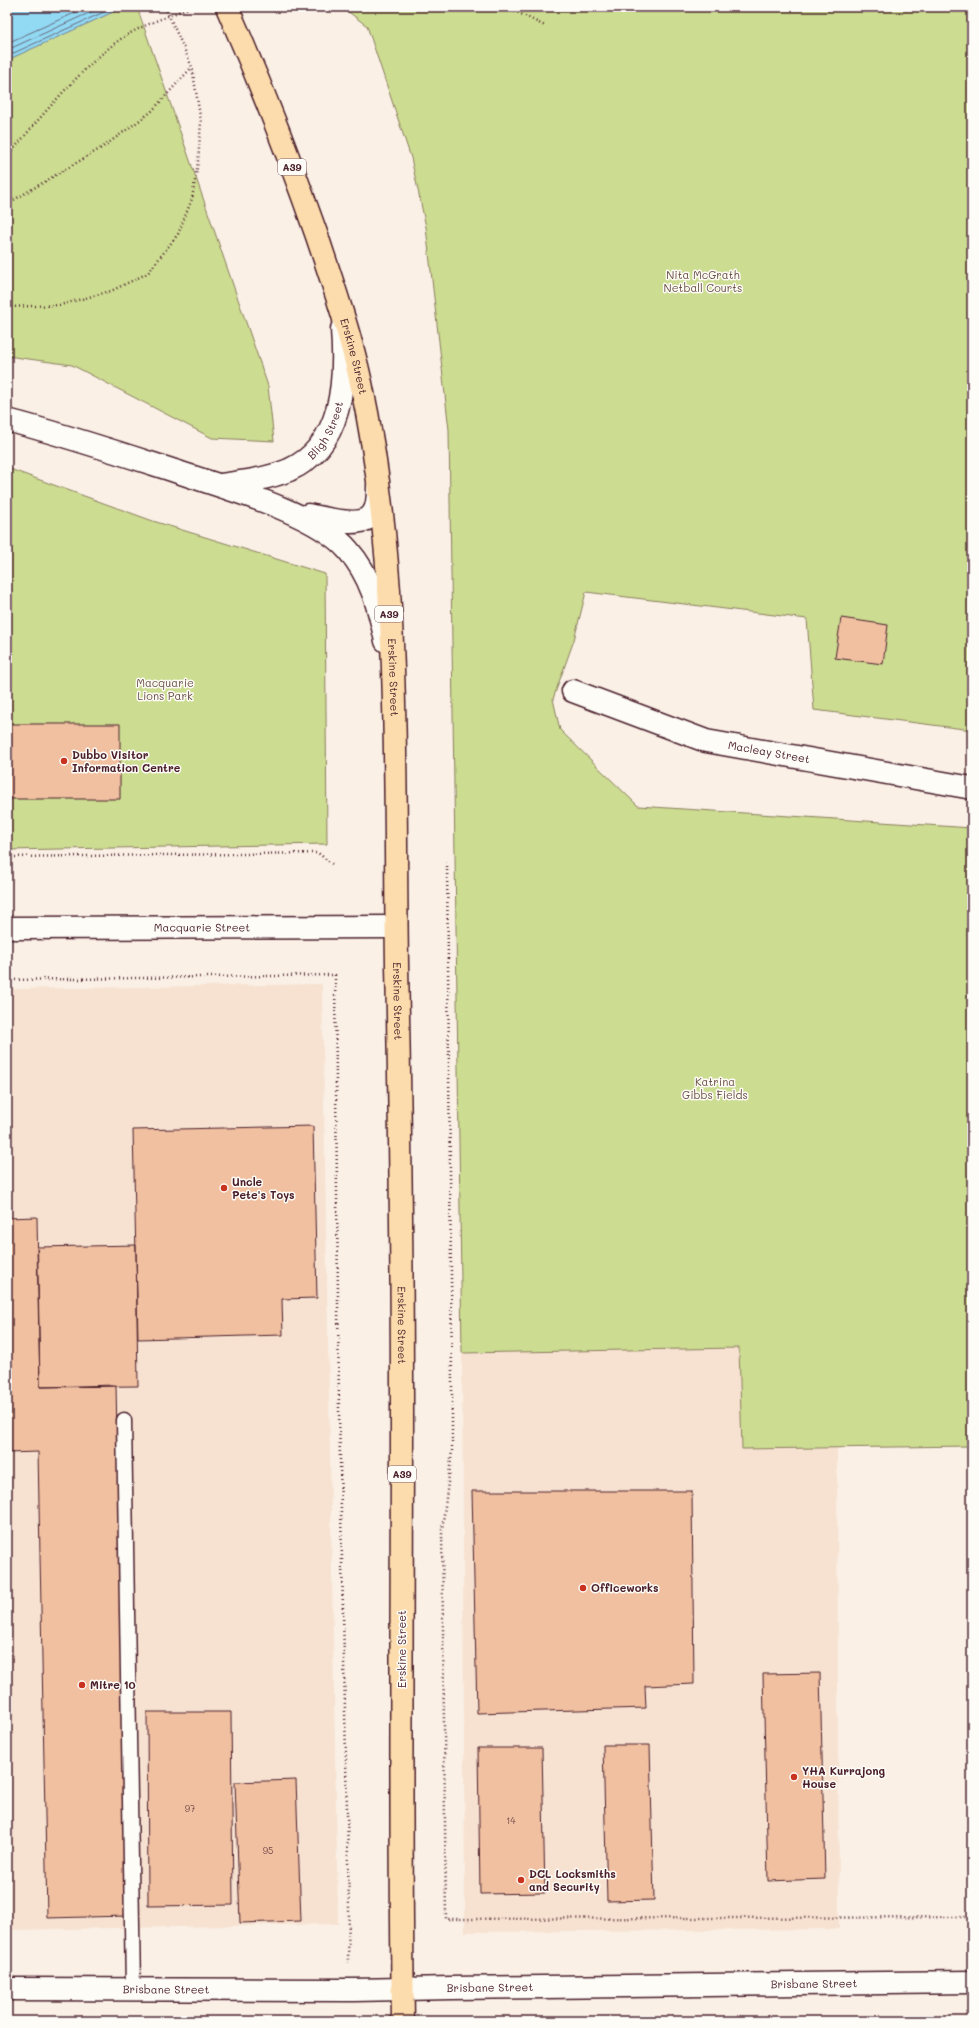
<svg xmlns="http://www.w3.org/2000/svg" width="979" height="2028" font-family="Mali,sans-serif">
	<rect width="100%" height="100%" fill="#faf0e6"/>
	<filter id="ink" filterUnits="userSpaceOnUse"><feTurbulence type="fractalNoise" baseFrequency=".025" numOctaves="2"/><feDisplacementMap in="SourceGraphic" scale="8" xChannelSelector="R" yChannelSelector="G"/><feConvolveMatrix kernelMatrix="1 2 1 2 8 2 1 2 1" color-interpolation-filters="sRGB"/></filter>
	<g filter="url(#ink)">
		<path fill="#f7e2d1" d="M322 984 338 1924 7 1930V989Z
			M739 1348 742 1449 837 1448 839 1929 465 1932 462 1353Z"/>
		<path fill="#ccdc91" stroke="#8b7e5e" d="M124 7H137L268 386 274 441 212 438 72 365 7 356V60Z
			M342 7H972V730L814 710 807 619 586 592 574 640 553 699 560 730 638 806 972 828V1446L742 1449 739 1348 462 1353 449 430 426 227 411 158 367 26Z
			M7 468 153 521 325 574 327 844 7 850Z"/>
		<path fill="#92d9f4" stroke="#758fa4" d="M7 7H124L7 60Z"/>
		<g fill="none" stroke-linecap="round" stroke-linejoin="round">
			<path stroke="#67697b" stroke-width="1" d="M7 43 88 7
				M7 50 102 7
				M7 56 115 7"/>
		</g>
		<path fill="#f0c0a1" stroke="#4a1f2b" d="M841 618 888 625 883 664 835 658Z
			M7 724H120V799H7Z
			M313 1126 317 1298 282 1299 283 1335 138 1339 133 1130Z
			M37 1217 40 1387 116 1385 127 1916 47 1918 38 1452 7 1453V1218Z
			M136 1245 138 1386 40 1387 37 1247Z
			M472 1491H692L694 1684 645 1686 646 1708 477 1713Z
			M820 1673 825 1879 768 1881 763 1674Z
			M147 1712H231L233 1905 148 1906Z
			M603 1745H650L654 1900 607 1901Z
			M478 1748H542L545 1893 480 1894Z
			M296 1780 301 1921 240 1923 235 1782Z"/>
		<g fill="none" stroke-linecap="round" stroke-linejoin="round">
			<defs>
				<path id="service" d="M124 1420 133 1988"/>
				<g id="minor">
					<path id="s1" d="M573 691 706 741 972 788"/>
					<path id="s2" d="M7 928 396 927"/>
					<path id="s3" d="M7 1989 354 1990 451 1988 972 1982"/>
				</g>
				<g id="tertiary">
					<path d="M7 420C65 435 122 454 178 472 225 488 317 513 348 550 371 576 379 608 386 641"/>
					<path id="s4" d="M220 485C243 482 267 479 289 470 343 446 346 381 342 329"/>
					<path d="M308 515C324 518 360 529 372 515 378 508 378 496 378 487"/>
				</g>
				<g id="trunk">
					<path id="s5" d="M227 7C260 82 290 159 317 236 333 284 350 333 361 383 402 573 394 772 397 965 400 1112 402 1259 402 1406 402 1611 400 1816 403 2021"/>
				</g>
			</defs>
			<use href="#service" stroke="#4a1f2b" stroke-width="17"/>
			<use href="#minor" stroke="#4a1f2b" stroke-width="25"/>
			<use href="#tertiary" stroke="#4a1f2b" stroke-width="25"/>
			<use href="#trunk" stroke="#4a1f2b" stroke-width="25"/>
			<path stroke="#4a1f2b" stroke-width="2.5" stroke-dasharray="1 3" stroke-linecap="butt" d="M273 7 275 13
				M507 7 545 26
				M7 157C38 120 76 74 114 44 135 27 165 18 190 7
				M7 204 103 147 151 112 192 67
				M7 307 60 305 111 291 148 273 178 234 192 199 198 162 201 122 192 67 185 51
				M7 857 318 853 332 864
				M447 862 452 1378V1451L442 1530 446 1919 972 1917
				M7 980 335 975 339 1410 349 1910 348 1963"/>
			<use href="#service" stroke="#fdfcf7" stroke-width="14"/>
			<use href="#minor" stroke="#fdfcf7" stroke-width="22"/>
			<use href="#tertiary" stroke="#fdfcf7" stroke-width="22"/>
			<use href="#trunk" stroke="#fcdcac" stroke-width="22"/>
			<path stroke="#4a1f2b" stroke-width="2.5" stroke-dasharray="1 3" stroke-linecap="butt" d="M165 7 185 51"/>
		</g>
	</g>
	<g fill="#c8321e" stroke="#fdfcf7" stroke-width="1.5">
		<circle cx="64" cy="761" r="4"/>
		<circle cx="224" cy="1188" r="4"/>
		<circle cx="583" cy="1588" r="4"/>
		<circle cx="82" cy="1685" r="4"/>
		<circle cx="794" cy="1777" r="4"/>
		<circle cx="521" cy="1880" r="4"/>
	</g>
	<g text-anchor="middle" stroke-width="3" stroke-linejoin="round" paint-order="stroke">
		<g font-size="9" fill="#744748">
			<text x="190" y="1812">97</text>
			<text x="511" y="1824">14</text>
			<text x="268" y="1854">95</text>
		</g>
		<g fill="#fdfcf7" stroke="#806168" stroke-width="1">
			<rect x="278" y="159" width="28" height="16" rx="3"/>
			<rect x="375" y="606" width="28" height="16" rx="3"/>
			<rect x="388" y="1466" width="28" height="16" rx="3"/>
		</g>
		<g font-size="10" font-weight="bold" fill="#4a1f2b">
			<text x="292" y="171">A39</text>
			<text x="389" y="618">A39</text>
			<text x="402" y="1478">A39</text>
		</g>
		<g font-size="11" fill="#6a4e44" stroke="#fdfcf7">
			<text x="703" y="279">Nita McGrath<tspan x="703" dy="13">Netball Courts</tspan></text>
			<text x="165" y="687">Macquarie<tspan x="165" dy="13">Lions Park</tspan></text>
			<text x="715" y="1086">Katrina<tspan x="715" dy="13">Gibbs Fields</tspan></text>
		</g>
		<g font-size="11" fill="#4a1f2b" stroke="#fdfcf7">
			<text dy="4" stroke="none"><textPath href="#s5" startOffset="372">Erskine Street</textPath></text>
			<text dy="4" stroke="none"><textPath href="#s4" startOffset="127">Bligh Street</textPath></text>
			<text dy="4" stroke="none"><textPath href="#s5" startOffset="696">Erskine Street</textPath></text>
			<text dy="4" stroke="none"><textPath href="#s1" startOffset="206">Macleay Street</textPath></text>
			<text dy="4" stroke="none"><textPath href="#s2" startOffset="195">Macquarie Street</textPath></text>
			<text dy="4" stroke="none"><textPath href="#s5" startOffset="1020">Erskine Street</textPath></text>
			<text dy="4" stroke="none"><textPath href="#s5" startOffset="1344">Erskine Street</textPath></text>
			<text transform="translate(402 1649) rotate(-90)" y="4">Erskine Street</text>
			<text dy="4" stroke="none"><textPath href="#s3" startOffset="807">Brisbane Street</textPath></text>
			<text dy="4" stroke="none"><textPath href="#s3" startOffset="483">Brisbane Street</textPath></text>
			<text dy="4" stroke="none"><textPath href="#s3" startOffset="159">Brisbane Street</textPath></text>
		</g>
		<g font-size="11" font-weight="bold" fill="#4a1f2b" stroke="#fdfcf7" text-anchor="start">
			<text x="72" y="759">Dubbo Visitor<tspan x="72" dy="13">Information Centre</tspan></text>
			<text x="232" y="1186">Uncle<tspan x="232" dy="13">Pete's Toys</tspan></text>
			<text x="591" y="1592">Officeworks</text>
			<text x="90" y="1689">Mitre 10</text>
			<text x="802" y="1775">YHA Kurrajong<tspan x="802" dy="13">House</tspan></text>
			<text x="529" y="1878">DCL Locksmiths<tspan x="529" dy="13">and Security</tspan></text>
		</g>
	</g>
	<rect width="979" height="2028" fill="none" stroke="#fdfcf7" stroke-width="24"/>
	<rect x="12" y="12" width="955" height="2004" fill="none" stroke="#4a1f2b" stroke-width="1.5" filter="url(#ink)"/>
</svg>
